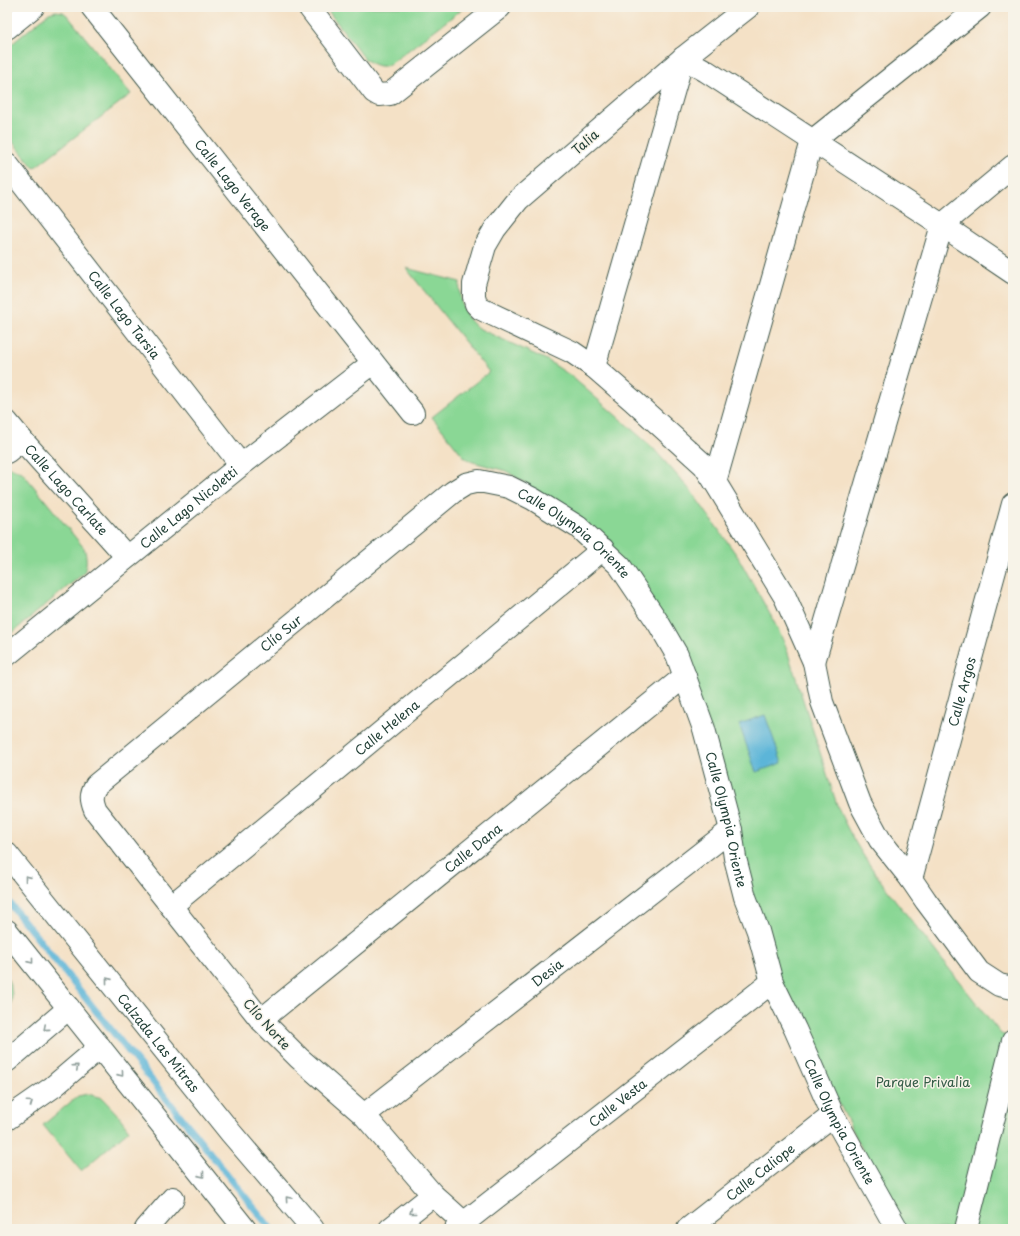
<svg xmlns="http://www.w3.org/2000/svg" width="1020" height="1236" font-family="'Playpen Sans',sans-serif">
	<rect width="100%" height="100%" fill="#f7f3e8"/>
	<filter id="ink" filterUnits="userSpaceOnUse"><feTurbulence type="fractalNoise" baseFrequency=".025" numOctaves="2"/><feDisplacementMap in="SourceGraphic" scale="8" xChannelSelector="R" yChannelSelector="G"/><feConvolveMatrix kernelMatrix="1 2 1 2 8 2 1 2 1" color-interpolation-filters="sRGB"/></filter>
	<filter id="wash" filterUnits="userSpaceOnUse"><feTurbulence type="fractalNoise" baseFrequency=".012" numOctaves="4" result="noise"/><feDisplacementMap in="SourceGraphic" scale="16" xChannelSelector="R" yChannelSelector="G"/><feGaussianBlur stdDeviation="0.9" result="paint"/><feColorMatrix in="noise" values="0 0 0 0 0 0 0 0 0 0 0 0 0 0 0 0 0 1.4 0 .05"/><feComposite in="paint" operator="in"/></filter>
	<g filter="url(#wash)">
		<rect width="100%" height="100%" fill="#f4e1c6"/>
		<path fill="#8ad795" stroke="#548a64" d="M325 7H465L389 65C379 68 374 65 365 59Z
			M56 11 63 12 67 15 131 94 34 168 7 135V48L49 13Z
			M406 268 460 282C458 300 464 317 478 328L547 360 571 376 652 447 691 491 738 557 771 616 785 644 838 808C858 855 891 895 922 934 948 968 975 1001 1001 1034L1013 1038V1229H902L781 987 668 630 527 484 506 471 473 462 465 458 432 417 489 372Z
			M7 467 22 472 84 548C87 557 87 564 84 573L7 637Z
			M7 978C14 990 13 1004 7 1016Z
			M88 1094 102 1098 118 1115 129 1130 81 1171 43 1125 78 1096Z"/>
		<path fill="#5bb5d8" stroke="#3d7986" d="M765 715 782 763 756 772 739 724Z"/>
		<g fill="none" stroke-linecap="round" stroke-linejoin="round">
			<path stroke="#5bb5d8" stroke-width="7" d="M7 900 271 1229"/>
		</g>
	</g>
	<g filter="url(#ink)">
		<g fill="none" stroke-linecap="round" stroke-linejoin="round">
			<defs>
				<g id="minor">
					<path id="s1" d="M92 7 413 413"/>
					<path d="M309 7 374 92 379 95 390 94 500 7"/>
					<path d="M748 7 683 58 518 200 495 229 485 246 474 284V297L476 304 481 309 572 352 594 367 632 400 704 465 715 482 785 597 814 662 822 702 860 803 880 840 911 879 926 901 979 972 999 985 1013 988"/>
					<path d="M7 28 33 7"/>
					<path id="s2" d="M7 164 241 465"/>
					<path d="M594 367 683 58 706 71 942 225 1013 273"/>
					<path id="s3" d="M7 422 22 440 127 557"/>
					<path d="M7 452 22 440"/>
					<path d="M715 482 812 141 980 7"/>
					<path id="s4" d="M7 655 241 465 373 363"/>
					<path d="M814 662 942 225 1013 166"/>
					<path id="s5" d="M911 879 1013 504"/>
					<path id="s6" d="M171 906 603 549"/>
					<path id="s7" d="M261 1020 685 676"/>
					<path d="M7 1061 69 1008"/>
					<path id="s8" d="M364 1115 731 830"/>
					<path d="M7 1119 53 1087 100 1047"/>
					<path d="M146 1229 173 1198"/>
					<path d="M390 1229 433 1195"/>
					<path id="s9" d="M456 1229 772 982"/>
					<path id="s10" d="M468 1229 464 1223 433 1195 364 1115 299 1058 261 1020 95 810C91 800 90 794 96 785L453 492 466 484 479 481 509 487 533 499 578 527 620 566 659 624 677 655 704 729 731 830 735 858 745 897 758 931 772 982 795 1029 833 1115 897 1229"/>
					<path id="s11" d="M688 1229 833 1115"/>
					<path d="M966 1229 1013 1041"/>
				</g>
				<g id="major">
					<path id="s12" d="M7 854 231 1133 313 1229"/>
					<path d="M7 931 245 1229"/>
				</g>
			</defs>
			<use href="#minor" stroke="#3f564a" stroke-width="24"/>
			<use href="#major" stroke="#3f564a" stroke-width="24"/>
			<use href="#minor" stroke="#fff" stroke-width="22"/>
			<use href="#major" stroke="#fff" stroke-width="22"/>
		</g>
		<defs><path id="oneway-chevron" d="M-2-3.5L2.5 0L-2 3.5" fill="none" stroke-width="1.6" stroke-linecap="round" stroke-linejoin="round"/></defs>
		<g stroke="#8f9e9a">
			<use href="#oneway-chevron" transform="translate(27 878) rotate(-129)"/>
			<use href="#oneway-chevron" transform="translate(31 961) rotate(51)"/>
			<use href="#oneway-chevron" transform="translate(108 980) rotate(-129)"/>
			<use href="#oneway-chevron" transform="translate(46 1028) rotate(139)"/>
			<use href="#oneway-chevron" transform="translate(76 1067) rotate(-40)"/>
			<use href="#oneway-chevron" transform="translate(121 1074) rotate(51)"/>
			<use href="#oneway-chevron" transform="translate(30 1103) rotate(-35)"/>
			<use href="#oneway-chevron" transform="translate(202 1175) rotate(51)"/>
			<use href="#oneway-chevron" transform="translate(288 1199) rotate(-131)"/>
			<use href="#oneway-chevron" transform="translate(412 1212) rotate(142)"/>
		</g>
	</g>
	<g text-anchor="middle" stroke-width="3" stroke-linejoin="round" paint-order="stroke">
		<g font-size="13" fill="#1f3d34" stroke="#f7f3e8">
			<text transform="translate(585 142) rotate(-41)" y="5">Talia</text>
			<text dy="5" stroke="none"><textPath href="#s1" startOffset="227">Calle Lago Verage</textPath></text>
			<text dy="5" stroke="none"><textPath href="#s2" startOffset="191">Calle Lago Tarsia</textPath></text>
			<text dy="5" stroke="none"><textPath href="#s3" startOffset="90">Calle Lago Carlate</textPath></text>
			<text dy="5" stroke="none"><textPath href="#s4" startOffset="234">Calle Lago Nicoletti</textPath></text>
			<text dy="5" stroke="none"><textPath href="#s10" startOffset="1190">Calle Olympia Oriente</textPath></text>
			<text dy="5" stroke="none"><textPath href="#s10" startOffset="828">Clío Sur</textPath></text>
			<text dy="5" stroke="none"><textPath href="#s5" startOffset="194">Calle Argos</textPath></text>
			<text dy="5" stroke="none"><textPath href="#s6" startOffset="280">Calle Helena</textPath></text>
			<text dy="5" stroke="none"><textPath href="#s10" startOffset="1525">Calle Olympia Oriente</textPath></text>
			<text dy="5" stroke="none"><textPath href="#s7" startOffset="273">Calle Dana</textPath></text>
			<text dy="5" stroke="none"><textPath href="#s8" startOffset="232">Desia</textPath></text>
			<text transform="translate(267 1024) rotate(48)" y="5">Clío Norte</text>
			<text dy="5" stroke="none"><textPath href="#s12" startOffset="242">Calzada Las Mitras</textPath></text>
			<text dy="5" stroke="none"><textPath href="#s9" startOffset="205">Calle Vesta</textPath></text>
			<text dy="5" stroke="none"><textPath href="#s10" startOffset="1849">Calle Olympia Oriente</textPath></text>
			<text dy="5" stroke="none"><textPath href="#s11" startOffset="92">Calle Caliope</textPath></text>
		</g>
		<g font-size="13" fill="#345c47" stroke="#f7f3e8">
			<text x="923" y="1087">Parque Privalia</text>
		</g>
	</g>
	<rect width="1020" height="1236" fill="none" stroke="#f7f3e8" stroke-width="24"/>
</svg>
